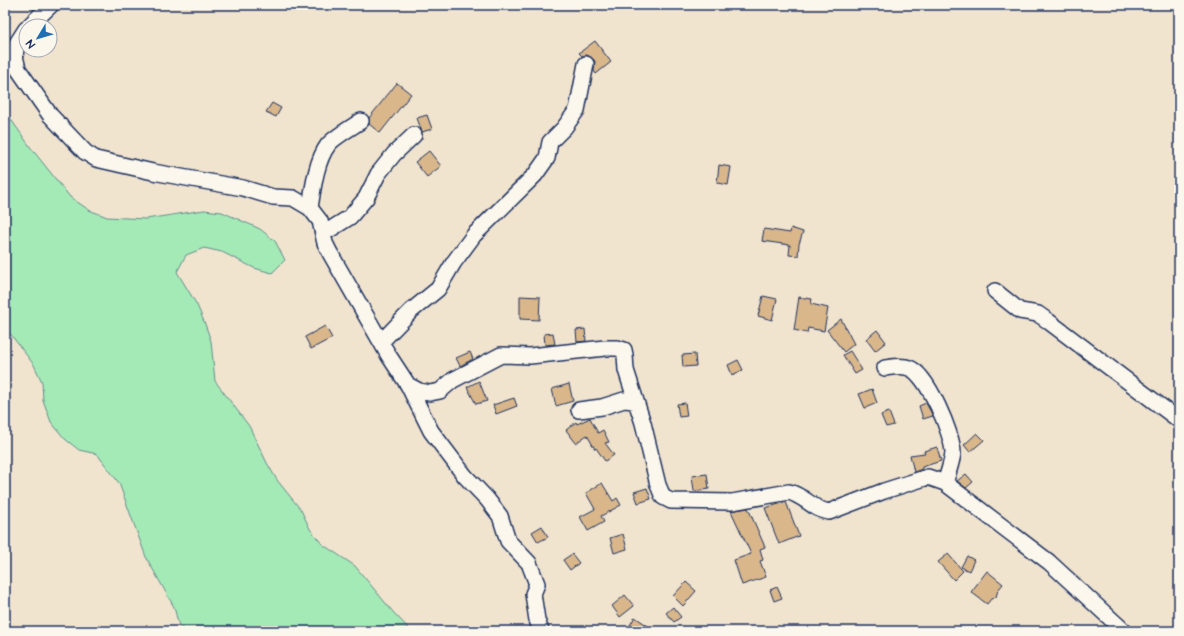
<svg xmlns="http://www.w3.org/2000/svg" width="1184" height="636" font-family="'Architects Daughter',sans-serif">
	<rect width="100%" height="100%" fill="#f1e4cf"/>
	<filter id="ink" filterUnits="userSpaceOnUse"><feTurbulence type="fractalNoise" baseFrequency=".025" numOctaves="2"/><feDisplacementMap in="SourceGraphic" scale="8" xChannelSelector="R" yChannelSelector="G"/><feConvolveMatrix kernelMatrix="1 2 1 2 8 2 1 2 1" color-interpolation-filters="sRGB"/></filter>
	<g filter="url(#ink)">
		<path fill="#a4eab6" stroke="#608c8a" d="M5 111 31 148 70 197 89 210 107 217 146 219 204 210 222 212 260 229 275 241 285 260 272 273 254 268 222 252 204 248 186 255 177 272 197 305 205 324 211 341 215 381 249 426 267 463 277 480 301 510 310 529 322 544 355 566 393 612 411 631H187L179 626 174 607 146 557 119 483 97 454 79 450 65 439 51 422 43 400 42 382 34 365 5 327Z"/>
		<path fill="#d9b78b" stroke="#1b2f5e" d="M595 41 611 62 596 74 594 71 595 61 592 58 587 55 582 56 579 53Z
			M397 83 411 94 380 133 369 124V118Z
			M272 103 281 108 276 117 266 112Z
			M427 115 432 129 422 132 417 118Z
			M429 151 441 166 427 177 415 162Z
			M719 165 731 167 728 185 717 183Z
			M791 228 803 232 799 244 798 256 789 255 790 245 762 241 764 229 790 233Z
			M520 296 540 297 539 320 520 319Z
			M763 296 777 299 772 320 758 316Z
			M799 297 812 299 811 304 828 308 824 331 808 328 807 333 794 330Z
			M841 319 854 344 844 352 827 330Z
			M325 326 332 338 311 349 305 337Z
			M585 329 586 341 577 342 576 330Z
			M877 330 886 342 875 351 866 339Z
			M553 333 555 344 545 345 544 334Z
			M850 351 862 370 855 374 843 355Z
			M470 352 473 359 460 366 456 358Z
			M695 354 696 366 683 367 682 355Z
			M738 360 743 370 732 375 728 365Z
			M479 381 487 401 476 404 467 387Z
			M569 384 573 401 556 406 552 389Z
			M872 389 877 403 865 408 859 394Z
			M514 398 517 406 496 414 493 405Z
			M685 403 687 416 679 417 677 404Z
			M926 403 933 416 923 419 919 406Z
			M889 412 894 425 886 427 881 415Z
			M590 418 598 433 603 430 609 442 605 443 614 455 605 461 596 448 595 449 587 435 576 443 566 430 576 422 577 424Z
			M977 433 984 440 970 452 964 445Z
			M937 447 941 461 922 467V469L914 472 910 455 925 453 924 451Z
			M707 474 709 489 694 491 692 476Z
			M966 474 973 482 966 488 957 481Z
			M602 483 613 501 617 498 621 505 601 516 604 522 588 531 580 517 595 509 586 493Z
			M647 488 651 499 638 503 634 492Z
			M786 502 799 536 779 544 765 508Z
			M748 508 765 547 760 549 763 560 760 561 766 577 742 585 734 560 751 554 731 511Z
			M542 526 548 537 538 542 532 532Z
			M623 534 627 549 614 553 610 538Z
			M572 554 579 563 570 570 563 560Z
			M948 554 963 571 954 580 938 562Z
			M967 556 974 560 969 571 961 567Z
			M987 571 1003 584 998 590 996 597 991 599 987 604 971 592Z
			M686 582 696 591 683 606 673 596Z
			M777 587 782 598 774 601 770 590Z
			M625 595 634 606 620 617 612 606Z
			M673 607 681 617 674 622 666 613Z
			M635 617 648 626 645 631H639L630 625Z"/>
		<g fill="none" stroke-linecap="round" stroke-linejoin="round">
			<defs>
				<path id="minor" d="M29 26 51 5
					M26 29 17 43 15 56 18 69 50 115 85 152 96 159 153 172 243 188 273 197 293 198 310 208 320 221 325 243 330 253 389 356 408 385 431 431 465 476 487 499 500 516 508 541 529 563 537 584 533 594 537 620 541 631
					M310 208C313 189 316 161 328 145 333 138 352 127 361 121
					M323 234 350 217 366 198 378 174 394 154 414 135
					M995 291 1020 311 1038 314 1048 321 1179 420
					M381 342 411 311 438 289 454 262 474 235 535 175 547 158 550 142 564 128 577 110 586 64
					M885 368C892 367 902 365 909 368 927 373 953 435 953 453 952 462 948 473 945 483L1049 562 1124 631
					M408 385 419 391 430 393 440 391 453 380 501 355 530 356 605 348H617L624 350 625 355 626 370 643 423 658 485 663 497 671 501 732 502 789 492C805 496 813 510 829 512L884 491 928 477 945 483
					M579 410 602 407 624 400 635 401"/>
			</defs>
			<use href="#minor" stroke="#1b2f5e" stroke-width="18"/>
			<use href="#minor" stroke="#fbf7ec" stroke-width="15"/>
		</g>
	</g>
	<rect width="1184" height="636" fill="none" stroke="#fbf7ec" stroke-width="20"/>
	<rect x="10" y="10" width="1164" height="616" fill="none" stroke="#1b2f5e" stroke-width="1.5" filter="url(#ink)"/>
	<g transform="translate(38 38) rotate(232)"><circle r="19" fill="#fbf7ec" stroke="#a1a7b3"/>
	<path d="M0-3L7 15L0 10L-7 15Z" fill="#1f6fb2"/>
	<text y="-6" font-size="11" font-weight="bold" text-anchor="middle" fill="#1b2f5e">N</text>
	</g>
</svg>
